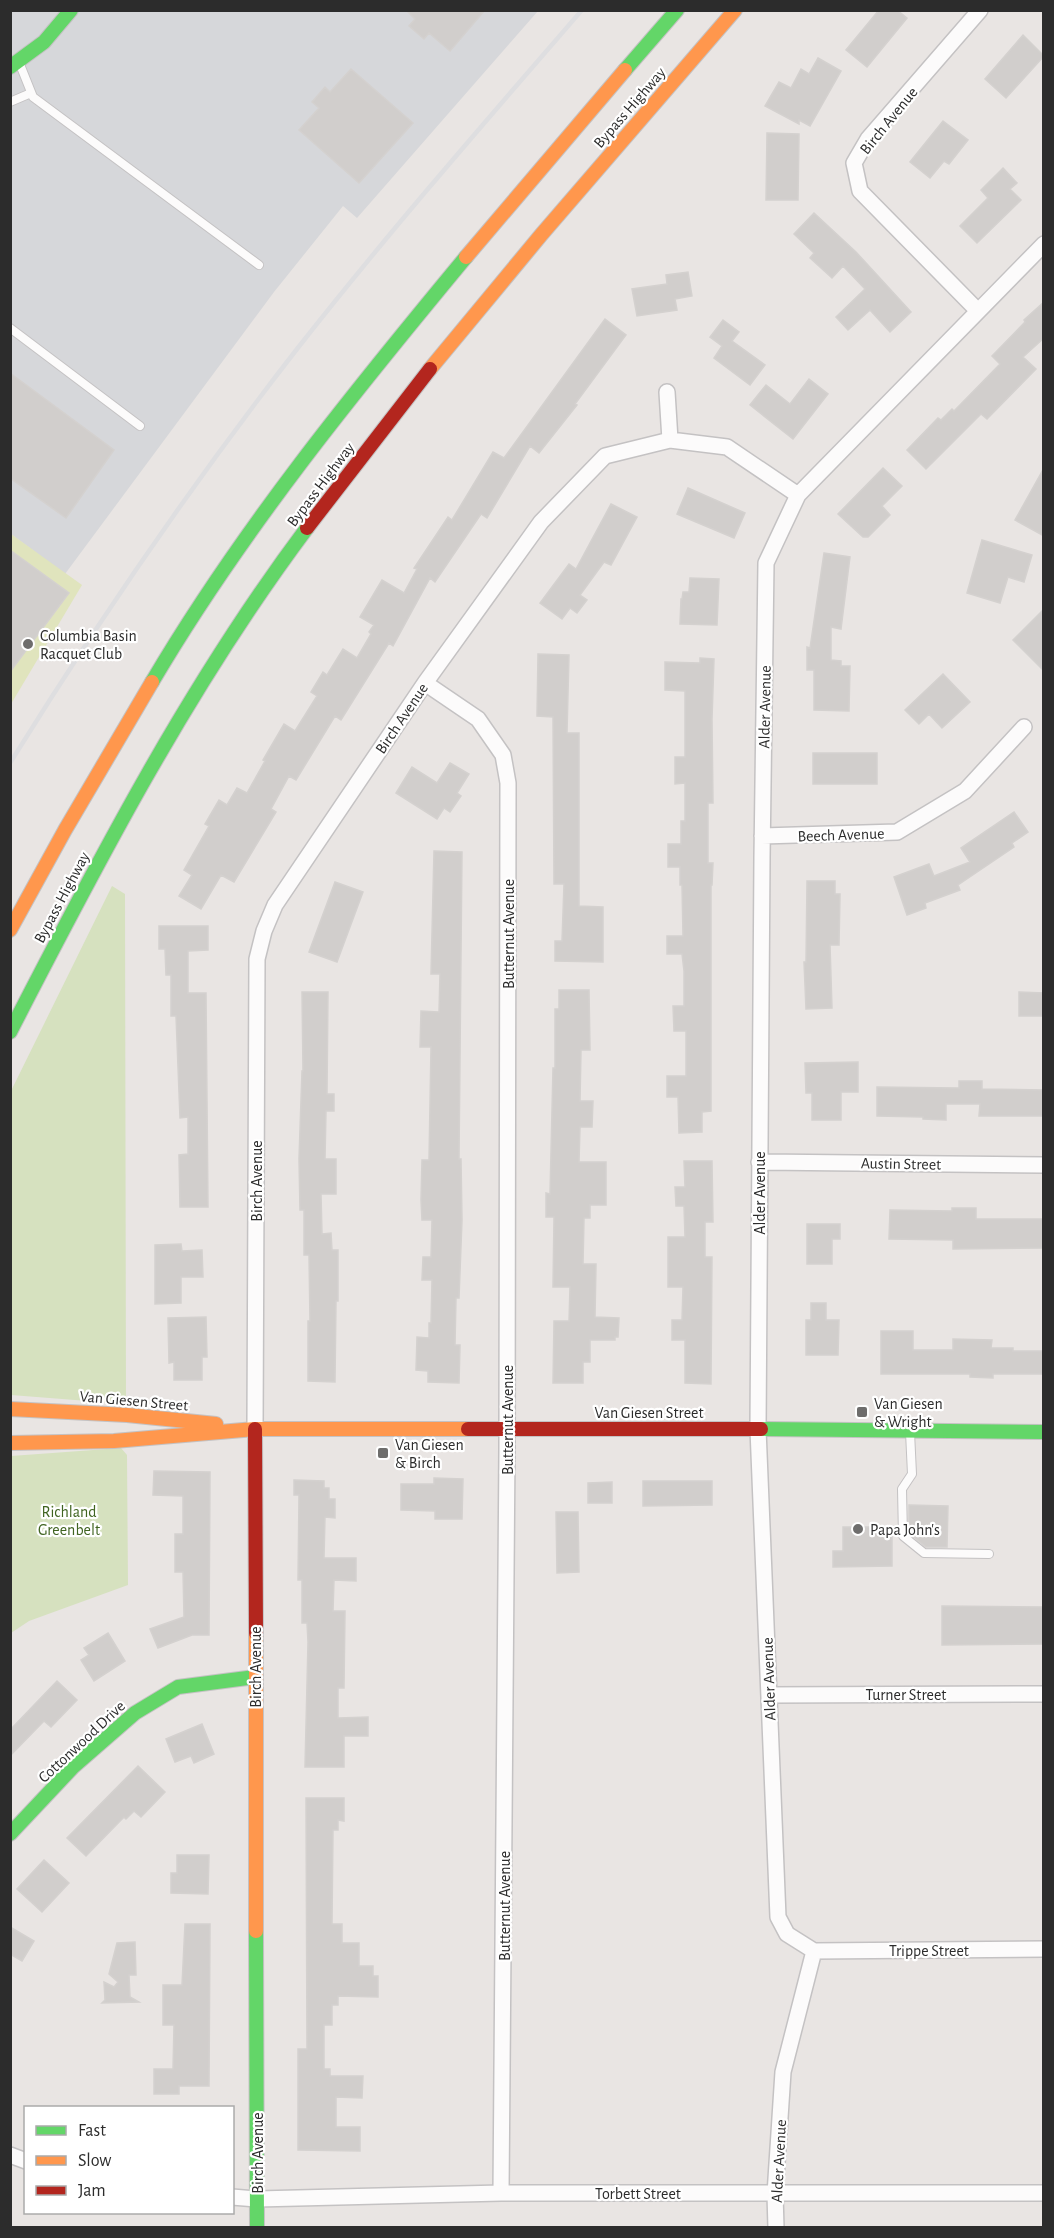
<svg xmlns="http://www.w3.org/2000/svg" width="1054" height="2238" font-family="'Alegreya Sans',sans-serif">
	<rect width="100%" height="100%" fill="#e9e5e3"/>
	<path fill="#d6d7da" d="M11 11H538L357 218 343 206 274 292 65 574 11 534Z"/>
	<path fill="#d6e1bf" d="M112 886 125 894 126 1404 11 1395V1091Z
		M121 1448 127 1455 128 1585 29 1621 11 1633V1456Z"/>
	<path fill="#e0e4bd" d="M11 534 82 585 11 704Z"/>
	<path fill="#d1cecc" stroke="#d4d1cf" stroke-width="1.5" d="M406 10H485L450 51 429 33 424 39 409 26 415 19Z
		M879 10H897L907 18 867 67 846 50Z
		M1023 35 1044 56 1006 98 985 79Z
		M818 58 841 71 810 126 799 120V124L765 106 779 82 791 88 801 69 809 74Z
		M351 69 413 123 359 183 299 130 319 108 312 102 325 87 330 92Z
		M943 121 968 140 949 164 944 161 930 178 910 162Z
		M767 133 799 134 798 200H766Z
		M1003 168 1017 183 1010 189 1021 200 977 243 960 226 988 198 981 190Z
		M814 213 856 252 911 312 890 332 870 310 848 330 836 317 865 289 843 266 832 278 810 258 814 253 794 234Z
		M688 272 692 296 675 299 677 310 637 316 632 289 667 284 666 275Z
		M1044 302V338L1023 357 1036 369 987 419 981 414 926 469 907 450 938 418 941 420 952 409 954 411 1000 364 992 356 1025 322 1024 320Z
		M605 319 626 335 575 404 577 405 539 453 530 446 487 518 481 514 435 582 430 578 393 646 389 643 341 720 335 716 296 780 289 776 271 809 276 812 234 882 221 875 201 909 179 896 192 875 184 870 209 826 205 824 219 800 227 805 237 788 247 793 265 761 263 760 284 724 295 731 317 696 311 692 323 672 327 675 343 649 357 658 371 634 369 632 374 625 360 617 382 580 404 593 417 569 414 568 448 517 452 520 493 452 504 458Z
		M723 320 739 332 732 341 765 365 750 385 714 358 722 346 710 337Z
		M10 373 114 450 66 518 10 478Z
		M809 379 828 394 793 439 750 405 766 385 790 404Z
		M883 468 902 486 882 506 890 515 868 537H863L838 514Z
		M1044 468V536L1015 520Z
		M688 488 745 513 734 538 677 514Z
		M611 504 637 517 611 565 604 562 580 595 587 600 577 613 570 608 562 619 540 603 569 564 576 569Z
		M982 540 1032 555 1024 582 1008 577 1000 603 967 593Z
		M10 550 69 593 10 672Z
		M824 553 850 557 841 629 831 627V660L841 661V666H850L849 711 814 710V670H807V647L810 648Z
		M690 578 719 579 717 625 680 624 681 599H682L683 592H689Z
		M1044 609V671L1013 640Z
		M538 654 569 655 567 733H579V906L603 907V962L555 961V941H562L564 884H554L553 717 537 716Z
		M700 658 714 659 712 719 713 803H708V863H713L712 885H711V1111L702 1112V1132L679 1133 678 1097H667V1076H686V1031H674L673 1006H684V971L682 954H667V936H683L682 885H680V867H668V844H681V821H685V783L675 784V757H685V691L665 690V662L700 663Z
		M943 674 970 702 942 728 929 714 919 724 905 710Z
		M813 753H877V784H813Z
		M450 763 469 774 457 793 461 796 450 812 444 808 437 819 396 793 412 767 437 783Z
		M1014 812 1028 832 1012 843 1014 847 958 885 960 890 925 903 926 908 907 915 894 877 929 864 934 876 970 862 961 848Z
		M434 851 462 852 459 1159H461L462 1220 459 1298H456L455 1345H460L459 1383 428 1382V1371L416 1370 417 1337 429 1338V1323H431L432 1280H422L423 1257H431L432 1220H422L421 1200 422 1160H429L431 1047H420L421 1011 439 1012 440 974H431Z
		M807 881H835V894H840L839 945H830L832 1008 806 1009 804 962H806Z
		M335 882 363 892 337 962 309 952Z
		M159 926H208V950L188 951V993H206L208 1207H180L179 1155 188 1154V1117L180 1118 176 1016H171V975H166L165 949H159Z
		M559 990H589L590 1050H581L580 1101H593L592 1127H580L579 1162H606V1205H590V1218H584L583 1264H596L595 1317 619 1318 618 1337H615V1340H590V1362H583V1383H553L554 1321H569L570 1287H553L554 1217H546V1193L550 1194 553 1068H555V1009H559Z
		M302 992H328L327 1094H334V1111H326L325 1159H336V1194H321L322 1234 331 1233 332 1250H338V1301H336L335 1382 308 1381V1321H310L309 1255H304V1210H300L299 1159 302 1071H303Z
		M1019 992 1044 993V1016H1019Z
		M858 1062V1092H841V1120H812V1093H806L805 1063Z
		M959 1081H982V1089L1044 1090V1116H979L980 1104H946V1120L923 1119V1117L877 1116V1087L959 1088Z
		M684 1161H712L713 1222H705V1257H712L711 1384 685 1383V1340H672V1320H682L683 1287H668V1237H685L684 1206H676L675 1187H685Z
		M952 1208H976V1219H1044V1248L953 1249V1240L889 1239 890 1210 952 1211Z
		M807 1224H840V1239H832V1264H807Z
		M181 1244 182 1251 202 1250 203 1277H181V1303L155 1304V1245Z
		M811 1303H826V1320H839L838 1355H806V1320H811Z
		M206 1317 207 1357H202V1380H174V1362L169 1363 168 1318Z
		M881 1331H913V1350H953V1339L992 1340 991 1348H1013V1351H1044V1374H993V1378L970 1377V1374H881Z
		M154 1471 210 1472 209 1635H192L158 1648 150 1629 184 1617 183 1572H175V1534H183V1496L153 1495Z
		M434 1478 463 1479 462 1519H435V1511L401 1510V1484H434Z
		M294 1480 324 1481V1488H329V1499H335V1518L325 1517 324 1558H356V1581L334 1580 333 1611H345L344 1688H338V1718L368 1717V1736H344V1767H305L308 1642 307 1623H302V1580H298L299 1495H294Z
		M643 1481H712V1505L643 1506Z
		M612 1482V1503H588V1483Z
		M909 1505 948 1506 947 1547H926L909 1533Z
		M556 1512H578L579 1572 557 1573Z
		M843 1527H892V1566L833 1567V1551H843Z
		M942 1606 1044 1607V1644L942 1645Z
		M108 1633 125 1661 94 1681 81 1660 89 1655 84 1648Z
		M57 1681 77 1700 51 1727 44 1721 10 1756V1730Z
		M202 1724 214 1754 194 1763 191 1756 175 1762 166 1739Z
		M138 1766 165 1792 141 1817 134 1811 126 1819 124 1817 86 1856 67 1838Z
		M306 1798H344V1821L338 1820V1830H333L332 1924H342V1943H359V1966H373V1976H378V1997L338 1996V2005H332V2025H324V2069H330V2076H363L362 2098 336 2097V2127H360V2151L298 2150V2049H307Z
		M177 1855H209L208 1894 171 1893V1873H177Z
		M44 1860 69 1883 42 1912 17 1889Z
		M185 1924H210L209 2086H179V2094H154V2069H173L174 2025H163V1985H182Z
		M10 1927 34 1941 22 1961 10 1954Z
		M135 1942 136 1975H129L130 1997 139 2002 102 2003 105 2000 104 1982 114 1987 118 1982 109 1974 117 1943Z"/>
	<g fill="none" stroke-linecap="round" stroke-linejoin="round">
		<defs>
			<path id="lane" d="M19 62 33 97 259 265
				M10 102 31 93
				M10 328 140 426
				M910 1432 912 1474 902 1489 903 1536 924 1553 989 1554"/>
			<path id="street" d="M977 310 860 191 854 163 868 139 980 10
				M667 392 670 440
				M425 683 478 719 503 755 508 783 507 1449 501 2193
				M762 836 897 832 965 791 1024 727
				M759 1162 1044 1165
				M255 1429 257 959 264 931 275 905 425 683 541 522 605 456 670 440 727 447 798 495
				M769 1695 1044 1694
				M814 1951 1044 1949
				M10 2155 26 2161
				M232 2197 257 2199 501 2193H1044
				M776 2228 775 2194 783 2072 814 1951 787 1934 778 1917 758 1429 762 858 766 563 798 495 1044 244"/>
			<path id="fast" d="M10 67 44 42 71 10
				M625 70 677 10
				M152 682C241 531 354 392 466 257
				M10 1032C99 859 190 684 307 528
				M761 1429 1044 1432
				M10 1834 73 1767 135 1713 178 1687 255 1677
				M256 1931 257 2228"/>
			<path id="slow" d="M466 257 625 70
				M430 369 541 235 735 10
				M10 930 65 830 152 682
				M10 1409 127 1415 216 1424
				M10 1443 114 1441 255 1429H468
				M256 1633V1931"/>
			<path id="jam" d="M307 528 430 369
				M255 1429 256 1633
				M468 1429H761"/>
		</defs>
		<use href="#lane" stroke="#c4c2c3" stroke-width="10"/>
		<use href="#street" stroke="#c4c2c3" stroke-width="18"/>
		<use href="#fast" stroke="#c4c2c3" stroke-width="16"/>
		<use href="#slow" stroke="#c4c2c3" stroke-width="16"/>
		<use href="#jam" stroke="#c4c2c3" stroke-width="16"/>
		<use href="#lane" stroke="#fcfbfb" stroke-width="8"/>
		<use href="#street" stroke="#fcfbfb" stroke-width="15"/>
		<use href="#fast" stroke="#63d668" stroke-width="14"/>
		<use href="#slow" stroke="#ff974d" stroke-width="14"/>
		<use href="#jam" stroke="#b3261e" stroke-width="14"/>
		<path stroke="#dedee0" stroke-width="4.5" d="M10 763C99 620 194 481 297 349 388 233 485 122 582 10"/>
	</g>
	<g fill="#6e6d6c" stroke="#fff" stroke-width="2">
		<circle cx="28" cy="644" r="6"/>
		<rect x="856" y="1406" width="12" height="12" rx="3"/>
		<rect x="377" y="1447" width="12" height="12" rx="3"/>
		<circle cx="858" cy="1529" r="6"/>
	</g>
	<g text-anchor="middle" stroke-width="4.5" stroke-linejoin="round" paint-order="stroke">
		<g font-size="16" fill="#2c2c2c" stroke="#fff">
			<text transform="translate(629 107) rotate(-49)" y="6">Bypass Highway</text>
			<text transform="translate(888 120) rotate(-51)" y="6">Birch Avenue</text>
			<text transform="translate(320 484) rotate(-53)" y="6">Bypass Highway</text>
			<text transform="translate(764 707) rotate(-89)" y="6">Alder Avenue</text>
			<text transform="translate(401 718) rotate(-56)" y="6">Birch Avenue</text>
			<text transform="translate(841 834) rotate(-2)" y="6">Beech Avenue</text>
			<text transform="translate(61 897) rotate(-62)" y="6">Bypass Highway</text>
			<text transform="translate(508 934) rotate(-90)" y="6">Butternut Avenue</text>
			<text transform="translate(901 1163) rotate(1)" y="6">Austin Street</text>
			<text transform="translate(256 1181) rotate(-90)" y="6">Birch Avenue</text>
			<text transform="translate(759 1193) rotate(-90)" y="6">Alder Avenue</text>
			<text transform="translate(134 1400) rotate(5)" y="6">Van Giesen Street</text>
			<text x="649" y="1418">Van Giesen Street</text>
			<text transform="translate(507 1420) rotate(-90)" y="6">Butternut Avenue</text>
			<text transform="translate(255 1667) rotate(-90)" y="6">Birch Avenue</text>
			<text transform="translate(768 1679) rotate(-92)" y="6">Alder Avenue</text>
			<text x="906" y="1700">Turner Street</text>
			<text transform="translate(81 1741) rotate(-43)" y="6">Cottonwood Drive</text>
			<text transform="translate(504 1906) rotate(-90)" y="6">Butternut Avenue</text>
			<text x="929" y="1956">Trippe Street</text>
			<text transform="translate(257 2153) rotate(-90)" y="6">Birch Avenue</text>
			<text transform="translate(778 2161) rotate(-87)" y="6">Alder Avenue</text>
			<text x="638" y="2199">Torbett Street</text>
		</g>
		<g font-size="16" fill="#2c2c2c" stroke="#fff" text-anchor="start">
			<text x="40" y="641">Columbia Basin<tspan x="40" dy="18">Racquet Club</tspan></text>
			<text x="874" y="1409">Van Giesen<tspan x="874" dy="18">&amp; Wright</tspan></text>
			<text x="395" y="1450">Van Giesen<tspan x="395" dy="18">&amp; Birch</tspan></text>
			<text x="870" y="1535">Papa John's</text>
		</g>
		<g font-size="16" fill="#406421" stroke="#fff">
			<text x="69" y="1517">Richland<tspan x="69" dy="18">Greenbelt</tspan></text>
		</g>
	</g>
	<rect width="1054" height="2238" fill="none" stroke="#2c2c2c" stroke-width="24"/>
	<rect x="24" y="2106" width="210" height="108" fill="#ffffff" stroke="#ababab" stroke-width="1.5"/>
	<rect x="36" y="2126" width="30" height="9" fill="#63d668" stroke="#ababab" stroke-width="1.5"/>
	<text x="78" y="2136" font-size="18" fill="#2c2c2c">Fast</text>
	<rect x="36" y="2156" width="30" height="9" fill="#ff974d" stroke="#ababab" stroke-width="1.5"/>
	<text x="78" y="2166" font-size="18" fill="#2c2c2c">Slow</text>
	<rect x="36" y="2186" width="30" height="9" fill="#b3261e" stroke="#ababab" stroke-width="1.5"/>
	<text x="78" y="2196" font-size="18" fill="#2c2c2c">Jam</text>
</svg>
